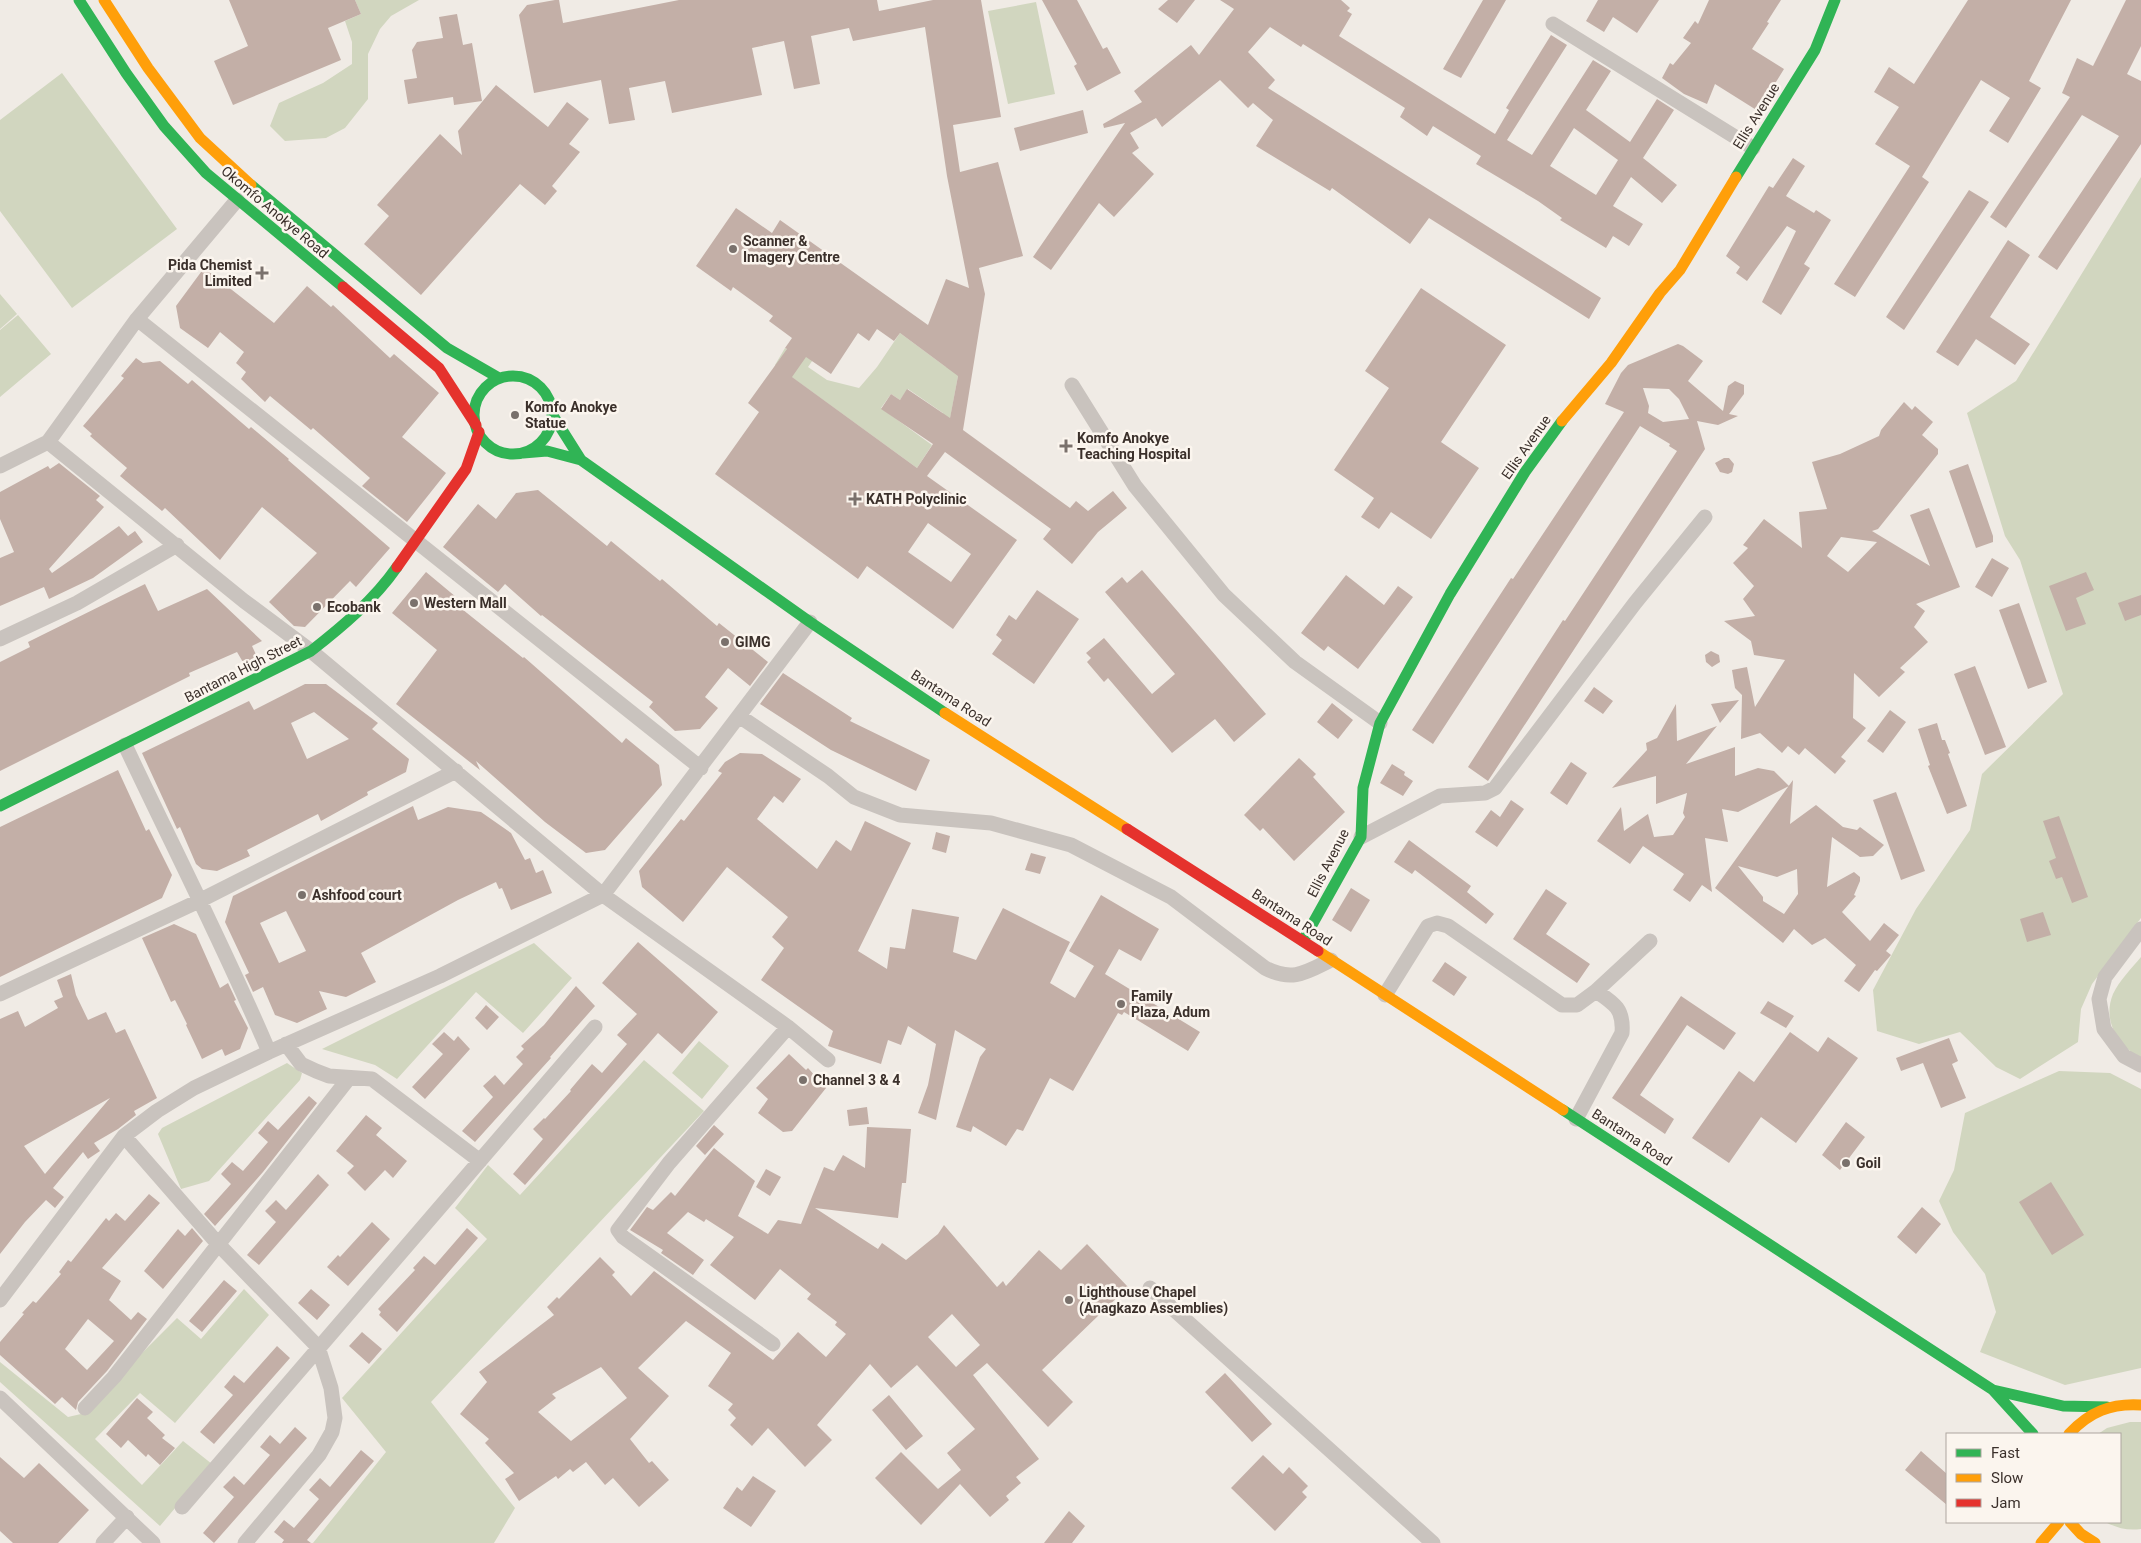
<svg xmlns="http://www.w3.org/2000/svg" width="2141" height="1543" font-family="Roboto,sans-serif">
	<rect width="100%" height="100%" fill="#f0ebe5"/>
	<path fill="#d1d6bf" d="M355 0H419L391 16 380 29 368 54V99L345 128 326 138 285 141 270 126 279 103 323 83 352 64V42L345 21 361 14Z
		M1036 2 1055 94 1008 104 988 11Z
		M62 73 177 229 72 308 0 211V120Z
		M2141 177V918L2092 984 2081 1009 2078 1042 2020 1079 1996 1067 1960 1032 1919 1044 1877 1031 1873 990 1916 909 1970 830 1982 774 2063 694 2020 560 2005 536 1967 413 2016 381Z
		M0 294 17 314 0 329Z
		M970 312 949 424 931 432 943 413 908 389 900 400 891 394 881 408 932 445 917 468 775 365 785 348 801 360 809 348 817 354 808 367 827 380 859 388 877 367 900 333 946 367Z
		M18 315 51 354 0 397V330Z
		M534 943 572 978 523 1033 476 992 397 1079 375 1065 322 1049Z
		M2141 957V1059C2118 1045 2102 1021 2113 994 2119 981 2132 968 2141 957Z
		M699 1041 729 1066 702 1099 672 1073Z
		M644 1060 704 1111 431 1402 515 1508 494 1543H313L386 1452 342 1398 487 1239 455 1208 488 1165 520 1195Z
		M287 1063 302 1073 300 1080 209 1181 181 1189 158 1134 162 1128Z
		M2059 1071 2110 1073 2141 1089V1368L2065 1385 1980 1352 1996 1312 1985 1274 1953 1232 1939 1201 1954 1170 1965 1113Z
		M244 1289 269 1315 175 1423 140 1393 95 1439 142 1485 183 1441 212 1464 160 1526 0 1382V1362L68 1417 81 1414 177 1318 201 1339Z
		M2130 1422H2141V1529C2128 1531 2117 1528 2105 1522H2120V1434H2098L2107 1428Z"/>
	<path fill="#c3afa7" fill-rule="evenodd" d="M229 0H355L361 14 328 28 341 60 233 105 214 61 248 46Z
		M555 0H559L563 23 679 0H877L879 11 933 0H981L1001 117 953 125 960 172 998 162 1023 256 979 268 985 294 963 430 1070 508 1076 501 1088 511 1113 491 1127 508 1098 532 1072 564 1043 539 1051 529 945 452 927 476 1017 540 953 629 867 566 858 579 715 474 759 412 748 403 787 349 785 348 792 338 769 321 773 316 733 287 731 291 696 266 736 208 772 233 780 220 928 325 946 279 969 288 947 176 925 27 853 41 849 28 811 36 820 84 794 89 784 41 752 48 762 95 672 113 665 81 629 88 635 120 609 124 601 80 534 93 519 15 527 5ZM877 329 894 341 900 333 958 376 950 418 907 389 900 400 891 394 881 409 933 444 917 468 792 377 806 357 831 374 858 333 869 341ZM928 523 971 554 951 582 908 552Z
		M1042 0H1077L1103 49 1107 47 1121 73 1087 91 1074 66 1077 64Z
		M1168 0H1195L1177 23 1158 9Z
		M1220 0H1341L1350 8 1347 11 1352 14 1339 36 1495 134 1509 110 1506 108 1551 35 1567 45 1507 140 1532 155 1593 60 1611 71 1586 110 1630 142 1657 99 1674 110 1643 158 1677 185 1662 203 1631 177 1613 206 1643 224 1629 246 1613 236 1606 248 1560 220 1562 218 1538 201 1476 164 1481 156 1433 126 1427 136 1400 117 1405 108 1303 44 1301 47 1270 27 1248 52 1275 80 1268 88 1601 298 1589 319 1429 218 1410 244 1332 188 1330 191 1256 146 1273 120 1253 103 1248 108 1220 80 1162 127 1156 118 1130 133 1139 148 1132 153 1154 174 1114 217 1099 203 1051 270 1033 257 1125 123 1104 128 1103 124 1142 102 1134 91 1191 45 1199 55 1234 9ZM1574 128 1618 160 1596 195 1550 166Z
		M1483 0H1506L1461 78 1443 69Z
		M1598 0H1659L1637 33 1613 17 1604 32 1586 21Z
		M1709 0H1781L1767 22 1769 23 1752 49 1784 69 1758 111 1715 84 1707 104 1684 94 1662 78 1670 63 1673 65 1691 43 1683 38 1695 21 1698 24Z
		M1968 0H2071L2029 81 2041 88 2008 143 1989 131 2010 98 1981 80 1922 177 1929 182 1855 297 1834 284 1910 166 1875 144 1899 107 1874 92 1889 67 1914 84Z
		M2126 0H2141V46L2127 74 2141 81V144L2057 270 2038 257 2119 136 2082 115 2006 228 1990 217 2070 97 2062 93 2077 58 2093 66Z
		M457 14 463 45 472 43 482 101 454 105 453 97 408 104 404 80 417 78 412 50 417 42 443 38 439 17Z
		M496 85 548 127 567 102 589 119 569 144 580 152 552 186 557 191 545 205 520 184 421 295 364 244 389 216 377 205 440 134 462 155 458 131Z
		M1083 110 1088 133 1020 151 1014 128Z
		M1793 158 1805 166 1786 196 1814 213 1816 210 1831 220 1804 264 1810 268 1781 315 1762 302 1796 231 1787 226 1747 281 1736 273 1740 267 1726 256 1769 186 1773 188Z
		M1969 190 1989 202 1904 330 1886 317Z
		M2008 240 2030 255 1990 317 2030 344 2015 365 1976 339 1958 366 1936 352Z
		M204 268 274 323 307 286 331 307 333 305 390 358 394 354 439 393 402 437 446 473 407 522 362 486 370 478 313 428 311 430 270 396 265 402 241 379 246 372 236 363 244 352 220 332 208 348 180 328 176 306Z
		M1421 288 1506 345 1441 442 1479 468 1431 539 1391 512 1379 529 1361 517 1374 498 1334 470 1389 388 1365 371Z
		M1678 344 1683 346 1703 361 1688 381 1723 411 1728 386 1735 381 1744 385V394L1729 414 1738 416 1718 425 1697 421 1705 449 1488 781 1468 767 1563 620 1565 621 1677 451 1669 446 1670 444 1640 426 1433 744 1412 730 1511 578 1513 579 1624 412 1605 404 1621 373 1628 365ZM1643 388 1669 389 1679 399 1689 419 1663 422 1648 413 1649 406Z
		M136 358 143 363 160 361 188 384 192 380 249 429 251 427 289 459 288 460 390 548 356 587 350 581 305 627 294 626 269 602 317 553 262 507 220 560 165 508 162 511 120 476 127 468 90 436 92 434 83 426 124 378 121 376Z
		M1904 402 1912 410 1915 406 1933 422 1922 435 1938 449V454L1878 529 1872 531 1930 566 1910 515 1929 508 1960 587 1916 604 1925 611 1914 627 1928 642 1900 668 1905 672 1879 697 1854 673 1853 718 1866 728 1841 757 1846 761 1835 774 1805 748 1799 755 1788 746 1782 753 1760 733 1741 739 1742 695 1735 688 1732 670 1747 667 1755 707 1785 660 1754 655 1751 641 1724 621 1755 616 1743 599 1754 586 1733 563 1748 548 1743 545 1764 519 1802 548 1799 512 1827 509 1812 462 1840 454 1879 436 1881 430ZM1841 537 1877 542 1848 572 1827 556Z
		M1724 458H1729L1734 464 1732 472 1728 474 1720 472 1715 463Z
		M59 463 100 496 96 500 104 507 49 569 52 573 119 526 128 536 135 531 143 542 93 578 49 599 44 587 0 606V558L14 552 0 519V492L48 466 50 469Z
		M1968 464 1993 536V542L1976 548 1949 471Z
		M538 490 607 546 611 541 660 581 662 579 717 626 719 623 768 662 750 686 728 668 705 697 718 708 700 729 675 731 649 707 653 702 542 615 541 616 505 584 498 592 443 547 478 504 496 519 516 493Z
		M1992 558 2009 568 1992 597 1975 587Z
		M1142 570 1266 714 1234 742 1215 719 1172 753 1108 678 1104 682 1087 662 1091 658 1086 653 1104 638 1152 694 1175 674 1105 592 1122 577 1127 583Z
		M426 572 456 597 452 601 523 658 524 657 622 743 626 738 659 765 662 785 605 850 586 853 545 822 476 761 480 770 396 704 437 650 392 613Z
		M2086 572 2094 590 2076 598 2086 624 2066 631 2049 586Z
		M1346 575 1384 605 1398 586 1413 597 1358 669 1328 646 1324 651 1301 633Z
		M145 584 158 611 207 589 262 641 252 646 260 663 247 669 237 652 189 673 190 676 0 771V662L30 647 28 642Z
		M1037 590 1079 619 1034 684 992 654 1002 640 996 635 1009 615 1016 620Z
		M2141 595V615L2125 621 2118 603Z
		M2019 603 2047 682 2028 689 1999 610Z
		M1711 651 1719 655 1720 662 1712 667 1706 662 1705 655Z
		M1975 666 2006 747 1985 755 1954 674Z
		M783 673 852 718 850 721 930 760 916 791 831 750 760 704Z
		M305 684H326L378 723 372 729 409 759 406 772 367 792 368 795 321 821 318 814 247 850 250 856 217 871 202 869 196 864 180 827 177 829 142 753 249 701 254 710ZM314 712 349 739 307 759 291 723Z
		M1594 687 1613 701 1603 714 1584 701Z
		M1739 700 1720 723 1711 704Z
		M1332 703 1353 720 1338 739 1317 722Z
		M1676 704 1677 741 1717 726 1686 764 1735 747V776L1758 768 1774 771 1789 786 1738 812 1722 809 1728 842 1705 838 1712 892 1702 885 1690 902 1673 890 1684 874 1643 846 1630 864 1597 841 1621 807 1624 831 1648 814 1654 837 1673 835 1685 817 1683 813 1687 793 1656 804V776L1612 788 1647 750 1646 743 1657 738Z
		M1890 710 1906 722 1883 753 1867 741Z
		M1937 723 1942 740H1945L1950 753 1948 754 1967 806 1947 814 1928 766 1930 765 1918 729Z
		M740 753 762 754 801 779 783 803 774 796 757 819 817 869 836 840 851 851 865 821 911 843 858 951 887 969 890 947 905 949 912 909 959 917 953 952 976 960 1003 908 1070 942 1050 983 1075 998 1094 966 1069 951 1101 895 1159 929 1141 961 1119 949 1105 974 1200 1032 1188 1051 1124 1012 1122 1015 1118 1013 1073 1091 1050 1078 1023 1131 1017 1129 1006 1146 973 1126 971 1132 956 1127 980 1057 986 1049 955 1030 936 1120 918 1113 928 1085 936 1044 908 1026 901 1045 888 1040 881 1064 828 1046 833 1031 761 980 784 948 772 937 788 917 737 875 727 867 683 922 642 887 639 871 681 819 684 821 722 773 718 771 725 762Z
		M1299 758 1316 774 1313 777 1345 812 1294 861 1263 828 1260 831 1244 815Z
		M1571 762 1587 773 1567 805 1550 793Z
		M1392 764 1405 772 1404 775 1413 781 1403 796 1380 783Z
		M118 770 146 831 149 829 172 875 162 898 0 977V827Z
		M1793 780 1790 824 1816 805 1843 827 1857 830 1860 827 1884 845 1873 856 1860 857 1832 837 1827 887 1854 872 1860 877V881L1854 895 1856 896 1842 912 1870 941 1884 923 1899 935 1886 951 1891 955 1877 971 1875 970 1859 992 1844 981 1856 965 1825 938 1812 945 1794 929 1783 943 1715 888ZM1738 866 1777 877 1797 869 1798 894 1784 914 1763 901V897Z
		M1896 792 1925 871 1901 880 1873 800Z
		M1511 800 1524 809 1497 847 1475 832 1491 810 1500 817Z
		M413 806 418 820 448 807 481 812 511 833 525 860 530 858 536 873 543 870 552 893 511 910 502 888 499 889 496 882 458 900 361 953 376 982 346 997 319 991 327 1009 297 1023 275 1015 263 987 253 992 245 975 249 973 225 922 233 896ZM286 911 306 951 279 963 260 923Z
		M2059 816 2088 897 2072 903 2062 877 2056 879 2049 861 2056 858 2043 821Z
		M936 832 950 836 946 853 932 849Z
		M1409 840 1471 886 1467 892 1494 914 1486 924 1415 870 1412 874 1394 862Z
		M1031 853 1046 857 1040 874 1025 870Z
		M1351 888 1370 900 1351 932 1332 920Z
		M1546 889 1567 903 1546 934 1590 964 1577 983 1513 939Z
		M2043 912 2051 935 2027 942 2020 919Z
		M174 924 196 934 220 988 228 983 236 1000 234 1001 248 1028 240 1049 225 1056 222 1049 202 1059 186 1025 187 1024 175 1000 171 1002 142 938Z
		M638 942 718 1012 682 1054 658 1033 525 1185 513 1174 543 1139 533 1129 544 1118 545 1119 571 1091 570 1090 592 1064 602 1073 627 1044 617 1035 637 1014 602 983Z
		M1445 962 1467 977 1454 996 1432 981Z
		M71 974 76 995 88 1020 106 1012 116 1033 125 1029 157 1098 134 1111 136 1115 118 1129 94 1143 100 1151 88 1159 83 1152 53 1188 64 1197 55 1208 46 1200 25 1222 0 1254V1019L18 1011 25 1027 58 1008 54 1001 63 997 57 980ZM110 1098 45 1174 24 1146Z
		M576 986 595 1006 550 1057 551 1058 475 1142 462 1131 493 1097 483 1086 495 1075 504 1085 523 1064 516 1057 524 1049 521 1046 544 1025Z
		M1681 996 1736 1033 1724 1050 1687 1025 1640 1095 1674 1119 1665 1134 1612 1098Z
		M1768 1001 1794 1016 1786 1028 1760 1013Z
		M486 1005 499 1017 487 1030 475 1018Z
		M444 1032 454 1041 458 1036 470 1049 425 1099 412 1087 443 1054 432 1044Z
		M1790 1032 1818 1052 1828 1037 1858 1058 1796 1143 1761 1117 1729 1163 1692 1138 1739 1071 1754 1082Z
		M1949 1038 1958 1061 1952 1064 1966 1098 1941 1108 1923 1063 1901 1071 1896 1058Z
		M789 1054 806 1070 808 1068 826 1088 792 1131 783 1132 758 1113 768 1099 756 1088Z
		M309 1096 317 1103 263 1172 215 1226 204 1214 231 1184 221 1174 232 1162 243 1171 268 1142 258 1133 268 1121 278 1130Z
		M867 1107 869 1124 849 1126 847 1110Z
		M366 1115 382 1128 376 1135 407 1161 393 1178 385 1170 365 1191 347 1173 354 1166 336 1151Z
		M1846 1122 1865 1137 1840 1170 1822 1155Z
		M714 1125 724 1134 705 1155 696 1146Z
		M867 1127 911 1129 906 1183H902L898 1218 815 1208 878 1249 882 1243 906 1260 938 1234 944 1225 997 1287 1003 1281 1006 1286 1039 1250 1061 1270 1087 1244 1128 1287 1042 1370 1073 1402 1048 1427 987 1363 973 1375 1039 1459 1016 1477 1021 1483 1006 1496 1009 1500 990 1517 960 1484 921 1525 875 1478 901 1452 938 1489 961 1470 947 1453 975 1429 917 1365 891 1388 870 1364 817 1425 832 1440 805 1467 768 1428 752 1446 730 1425 736 1418 728 1410 733 1404 708 1386 731 1353 686 1321 638 1368 669 1396 630 1439 649 1463 652 1461 669 1480 639 1507 613 1478 605 1485 586 1462 573 1472 570 1469 558 1479 556 1476 519 1501 505 1479 514 1473 485 1443 489 1439 460 1414 487 1382 479 1372 554 1315 547 1307 557 1297 559 1299 600 1257 615 1272 612 1275 631 1296 654 1271 773 1360 798 1332 826 1357 846 1334 835 1325 837 1322 807 1299 811 1294 780 1269 755 1300 710 1265 734 1237 706 1219 704 1222 688 1212 667 1233 704 1260 693 1275 661 1253 663 1250 630 1230 647 1207 653 1210 671 1192 675 1196 714 1148 755 1181 738 1216 768 1234 778 1220 801 1224 824 1167 834 1171 843 1155 865 1168ZM952 1314 980 1345 956 1367 928 1337ZM601 1367 627 1398 571 1441 538 1412 556 1398 552 1394Z
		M766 1169 781 1177 770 1196 756 1187Z
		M318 1174 329 1185 259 1265 247 1255 276 1222 265 1211 276 1200 286 1210Z
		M2051 1182 2084 1235 2052 1255 2019 1202Z
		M149 1194 160 1203 102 1268 121 1281 109 1300 131 1320 138 1312 147 1319 107 1371 78 1402 76 1410 62 1397 55 1404 0 1355V1342L24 1314 22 1313 33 1301 36 1303 61 1274 59 1272 68 1260 71 1262 106 1218 109 1221 116 1213 125 1221ZM88 1319 114 1341 87 1370 65 1349Z
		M1922 1207 1941 1224 1916 1254 1897 1237Z
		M372 1222 390 1239 348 1286 327 1267 338 1255 340 1257Z
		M192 1228 203 1241 163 1289 144 1271 178 1229 185 1236Z
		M467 1228 478 1238 397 1332 379 1315 381 1312 378 1309 415 1270 413 1268 424 1256 435 1265Z
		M224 1280 237 1291 202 1332 189 1321Z
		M311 1289 330 1305 317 1320 298 1303Z
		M362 1332 382 1349 369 1364 349 1346Z
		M277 1346 290 1358 214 1444 200 1432 233 1395 224 1387 234 1375 244 1383Z
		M1225 1373 1272 1424 1252 1442 1205 1392Z
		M889 1395 923 1436 906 1450 872 1410Z
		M137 1398 153 1412 147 1418 165 1435 162 1438 175 1448 160 1465 148 1454 146 1457 128 1440 121 1448 106 1434Z
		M295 1427 307 1438 214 1543 203 1533 234 1497 223 1487 234 1476 244 1485 270 1455 260 1447 270 1435 280 1444Z
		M361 1450 374 1461 307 1540 311 1543H282L284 1540 274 1532 284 1520 294 1528 319 1499 309 1490 320 1478 330 1487Z
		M1921 1451 1947 1474V1505L1905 1470Z
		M1263 1455 1283 1474 1289 1467 1308 1486 1302 1492 1307 1497 1275 1531 1231 1488Z
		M0 1457 24 1478 39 1463 89 1510 58 1543H13L0 1531Z
		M753 1476 776 1491 751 1527 723 1508 737 1487 742 1491Z
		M1069 1511 1085 1526 1072 1543H1044Z"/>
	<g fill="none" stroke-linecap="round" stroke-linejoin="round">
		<path stroke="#c9c3be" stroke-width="15" d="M1553 24 1753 148
			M137 319 701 768
			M1072 385 1135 486 1224 595 1295 662 1380 723
			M48 442 244 601 311 651 603 895 788 1027 828 1060
			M0 466 48 442 137 319 237 200
			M0 639 77 603 177 545
			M739 716 828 776 854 797 900 815 991 823 1071 845 1171 897 1265 968C1292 982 1305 973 1331 960
			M125 745C173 847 225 948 269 1052
			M1361 837 1440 796 1485 793 1495 788 1635 603 1705 517
			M2141 929 2105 977 2099 999 2104 1029 2124 1056 2141 1065
			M0 994 199 901 456 771
			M1385 995 1428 926 1437 923 1448 926 1562 1005H1577L1596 991 1650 941
			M286 1044 301 1064 316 1071 329 1076 372 1079 480 1161
			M1576 1119 1622 1033C1624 1009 1614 1003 1596 991
			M124 1136 219 1245 318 1347 331 1388 335 1418 332 1432 319 1455 245 1543
			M1150 1288 1433 1543
			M0 1300 124 1136 157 1111 194 1088 269 1052 440 976 603 895 810 622
			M773 1344 623 1237 618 1230 669 1163 788 1027
			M0 1398 153 1543
			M85 1408 114 1377 349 1078
			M182 1507 595 1027
			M103 1543 127 1517"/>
		<path stroke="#30b455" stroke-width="11" d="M79 0 126 73 164 126 206 173 343 287
			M1736 177 1815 50 1835 0
			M251 185 447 348 499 378
			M474 415a39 39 0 1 1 78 0a39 39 0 1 1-78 0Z
			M552 414 581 460
			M523 453 547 451 581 460 810 622 945 713
			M0 806 311 651C343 626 374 600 397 567
			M1303 941 1361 837 1363 788 1380 723 1450 594 1525 472 1562 421
			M1563 1110 1993 1390 2033 1434
			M1993 1390 2063 1406 2107 1407"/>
		<path stroke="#ff9f0a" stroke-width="11" d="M104 0 148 68 200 138 251 185
			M1562 421 1611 363 1660 293 1680 270 1736 177
			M945 713 1127 829
			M1318 951 1563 1110
			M2069 1434C2089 1412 2111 1403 2141 1405
			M2070 1522 2081 1534 2095 1543
			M2041 1543 2059 1522"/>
		<path stroke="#e5322d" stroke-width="11" d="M343 287 439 368 476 425
			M397 567 466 469 479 432
			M1127 829 1318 951"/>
	</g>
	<g fill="#7a716c" stroke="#fbf5ee" stroke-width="2">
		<circle cx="733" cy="249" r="5"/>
		<path d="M259.5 265.5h5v5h5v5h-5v5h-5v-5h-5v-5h5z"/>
		<circle cx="515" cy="415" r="5"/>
		<path d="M1063.5 438.5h5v5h5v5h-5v5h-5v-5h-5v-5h5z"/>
		<path d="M852.5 491.5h5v5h5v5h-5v5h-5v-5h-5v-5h5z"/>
		<circle cx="414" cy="603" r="5"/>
		<circle cx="317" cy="607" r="5"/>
		<circle cx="725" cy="642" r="5"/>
		<circle cx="302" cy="895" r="5"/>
		<circle cx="1121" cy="1004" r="5"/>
		<circle cx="803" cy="1080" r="5"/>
		<circle cx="1846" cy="1163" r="5"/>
		<circle cx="1069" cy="1300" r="5"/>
	</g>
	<g text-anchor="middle" stroke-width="5" stroke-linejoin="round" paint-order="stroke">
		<g font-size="14" fill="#3b302b" stroke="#fbf5ee">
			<text transform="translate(1756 116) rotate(-58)" y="5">Ellis Avenue</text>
			<text transform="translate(275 212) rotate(40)" y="5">Okomfo Anokye Road</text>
			<text transform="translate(1526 447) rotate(-55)" y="5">Ellis Avenue</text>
			<text transform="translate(243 669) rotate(-27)" y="5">Bantama High Street</text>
			<text transform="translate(951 698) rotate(33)" y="5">Bantama Road</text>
			<text transform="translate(1328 863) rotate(-63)" y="5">Ellis Avenue</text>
			<text transform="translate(1292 917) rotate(33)" y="5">Bantama Road</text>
			<text transform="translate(1632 1137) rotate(33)" y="5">Bantama Road</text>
		</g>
		<g font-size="14" font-weight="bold" fill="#3b302b" stroke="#fbf5ee" text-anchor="start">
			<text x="743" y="246">Scanner &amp;<tspan x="743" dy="16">Imagery Centre</tspan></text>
			<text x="252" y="270" text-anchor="end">Pida Chemist<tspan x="252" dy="16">Limited</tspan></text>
			<text x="525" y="412">Komfo Anokye<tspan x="525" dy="16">Statue</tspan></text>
			<text x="1077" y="443">Komfo Anokye<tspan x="1077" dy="16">Teaching Hospital</tspan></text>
			<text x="866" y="504">KATH Polyclinic</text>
			<text x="424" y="608">Western Mall</text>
			<text x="327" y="612">Ecobank</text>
			<text x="735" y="647">GIMG</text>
			<text x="312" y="900">Ashfood court</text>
			<text x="1131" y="1001">Family<tspan x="1131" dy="16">Plaza, Adum</tspan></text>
			<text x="813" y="1085">Channel 3 &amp; 4</text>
			<text x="1856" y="1168">Goil</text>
			<text x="1079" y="1297">Lighthouse Chapel<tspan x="1079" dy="16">(Anagkazo Assemblies)</tspan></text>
		</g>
	</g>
	<rect x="1946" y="1433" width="175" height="90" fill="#fbf5ee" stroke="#aea6a0"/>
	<rect x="1956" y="1449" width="25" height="8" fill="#30b455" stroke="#aea6a0"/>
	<text x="1991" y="1458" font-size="15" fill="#3b302b">Fast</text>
	<rect x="1956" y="1474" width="25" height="8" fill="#ff9f0a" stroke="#aea6a0"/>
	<text x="1991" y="1483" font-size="15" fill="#3b302b">Slow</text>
	<rect x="1956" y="1499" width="25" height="8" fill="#e5322d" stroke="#aea6a0"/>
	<text x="1991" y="1508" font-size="15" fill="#3b302b">Jam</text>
</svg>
